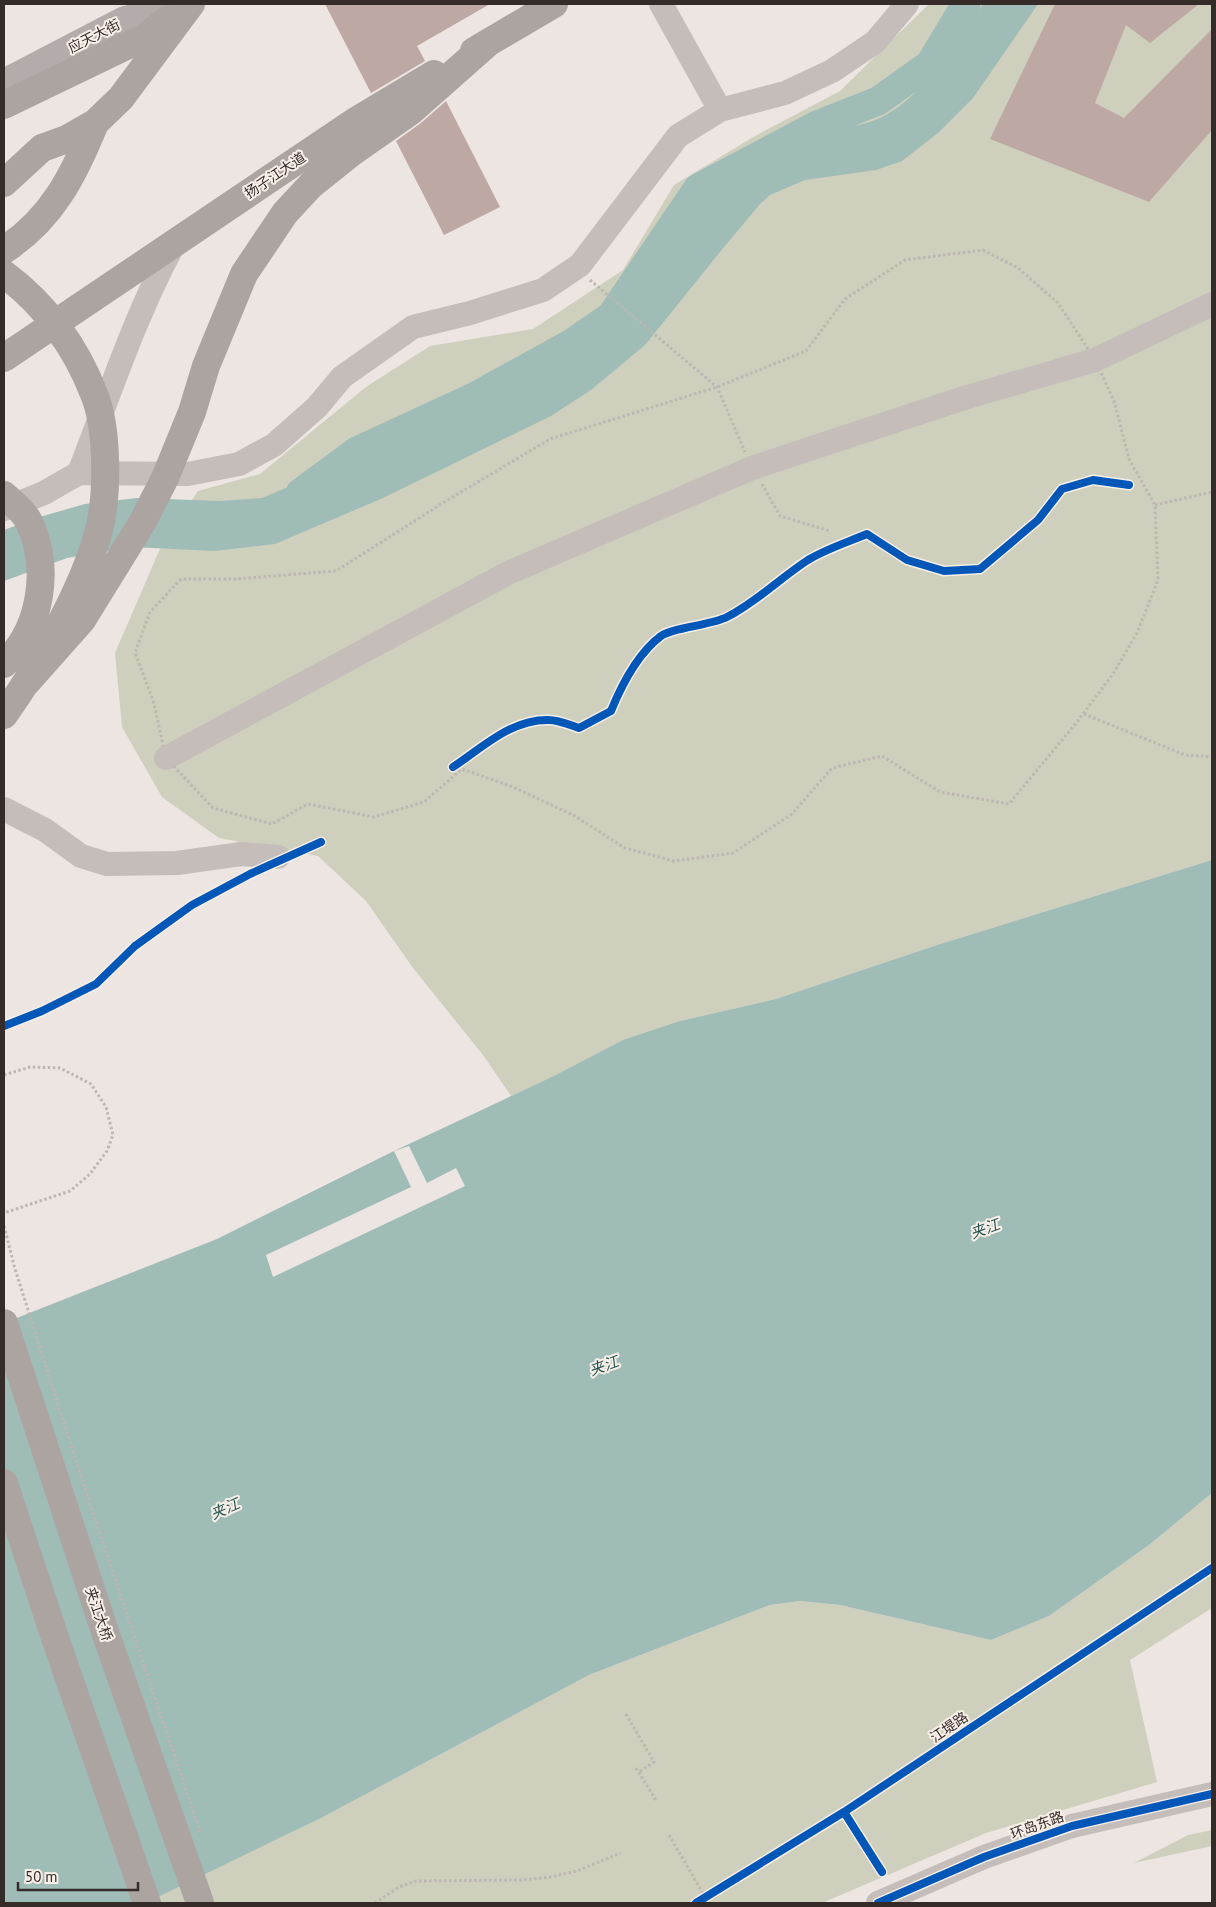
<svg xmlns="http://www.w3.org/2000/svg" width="1216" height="1907" font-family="'PT Sans','Noto Sans SC',sans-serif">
	<rect width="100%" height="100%" fill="#ece5e1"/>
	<path fill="#cfcfbd" d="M929 4H1212V860L937 945 776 999 680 1021 511 1096 483 1055 413 968 366 901 318 856 219 838 162 797 122 727 115 653 163 542 198 491 260 474 366 387 430 346 533 329 623 270 674 185 755 136 840 91Z
		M1212 1493V1608L1130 1660 1157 1782 986 1833 822 1903H146L323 1817 589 1675 770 1605 800 1601 840 1605 991 1640 1049 1616 1149 1545Z
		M1212 1830V1846L1134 1863 1188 1835Z"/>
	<path fill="#a0bcb7" d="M983 4H1038L973 98 938 133 902 161 876 170 805 180 770 195 760 204 724 247 645 345 591 390 551 416 383 498 275 544 214 551 132 547 67 558 4 581V530L36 518 85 504 137 498 220 501 262 498 369 453 532 373 614 311 728 170C748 155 777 136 802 131 824 127 852 129 873 121 919 104 957 42 983 4Z
		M1212 860V1493L1149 1545 1049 1616 991 1640 840 1605 800 1601 770 1605 589 1675 323 1817 146 1903H4V1323L217 1239 394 1151 554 1076 623 1040 680 1021 776 999 937 945Z"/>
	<path fill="#ece5e1" d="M409 1146 427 1183 456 1168 465 1186 273 1277 266 1255 411 1187 394 1151Z"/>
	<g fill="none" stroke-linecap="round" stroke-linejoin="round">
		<path stroke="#a0bcb7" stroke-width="29" d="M300 493 357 451 474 397 572 343 611 316 698 188 817 125 878 101 930 64 966 4"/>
	</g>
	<path fill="#bea8a4" d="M325 4H490L417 46 425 61 371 93Z
		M1055 4H1199L1150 43 1126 25 1095 103 1124 118 1212 29V130L1149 202 990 139Z
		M446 101 500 207 444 235 396 141 421 123Z"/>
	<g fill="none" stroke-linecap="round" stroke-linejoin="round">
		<path stroke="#bdb6b3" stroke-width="3" stroke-dasharray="2.5 2.5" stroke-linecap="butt" d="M983 250 1018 268 1058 303 1095 360 1114 401 1129 459 1155 505 1158 580 1137 633 1113 674 1077 722 1009 804 940 792 882 756 832 768 792 814 733 853 674 861 625 848 575 816 513 787 462 769 424 802 374 817 308 804 272 824 213 808 166 758 153 700 135 653 150 612 181 579H235L336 571 446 501 550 439 717 387 806 351 845 299 905 260Z
			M590 280 717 387 745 452
			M762 484 780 516 830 531
			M1155 505 1212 492
			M1084 714 1185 755 1212 757
			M4 1075 30 1067 60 1068 91 1084 106 1107 113 1135 107 1151 90 1174 70 1191 4 1213
			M4 1226 15 1269 88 1498 200 1832
			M626 1714 654 1762 639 1772
			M636 1768 657 1802
			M669 1835 705 1897
			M375 1903 399 1887 416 1881 521 1880 551 1877 577 1871 621 1853"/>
		<path stroke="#c4bdba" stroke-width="24" d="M661 4 720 110
			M79 473C109 396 135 315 175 242
			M4 509 44 493 79 473 188 474 239 464 274 445 317 407 342 377 413 327 470 313 543 290 580 265 678 136 720 110 785 93 832 71 875 42 907 4
			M166 758 508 573 752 468 964 398 1095 360 1212 304
			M4 809 45 830 81 856 107 864 177 863 241 854 278 857
			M878 1903 984 1857 1072 1826 1212 1794"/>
		<path stroke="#b3acaa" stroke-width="28" d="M4 83 125 20 189 4"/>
		<path stroke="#aba4a0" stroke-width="28" d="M474 51 554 4
			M4 105 145 37 169 19
			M4 183 42 148 67 139 95 123 121 98 191 4
			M4 250C52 219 74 175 95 123
			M4 274C45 304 76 347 94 394 108 428 108 494 99 530 83 591 40 664 4 715
			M4 358 354 122 434 74
			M4 495C12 502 23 511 28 520 51 566 42 629 4 664
			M27 682 82 620 142 523 165 478 192 412 206 366 244 274 285 213 311 185 351 153 411 111 489 42
			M4 1323 103 1626 200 1903
			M4 1483 54 1635 147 1903"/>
		<defs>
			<path id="cycleway" d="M453 767C482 748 511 719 549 720 558 720 570 725 579 728L611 711C622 684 637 654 661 636 671 628 712 625 727 617 757 602 780 578 808 560 826 549 848 542 867 534L907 560 944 571 980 569 1038 520 1062 489 1093 480 1129 485
				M4 1026 42 1011 96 984 135 946 192 905 250 874 321 842
				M844 1812 882 1872
				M696 1903 844 1812 1212 1568
				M878 1903 984 1857 1072 1826 1212 1794"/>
		</defs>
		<use href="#cycleway" stroke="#f8efe9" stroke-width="11"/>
		<use href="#cycleway" stroke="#0057b8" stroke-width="8"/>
	</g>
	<g text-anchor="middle" stroke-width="4" stroke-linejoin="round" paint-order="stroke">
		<g font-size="14" fill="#352b29" stroke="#f8efe9">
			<text transform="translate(94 36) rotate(-27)" y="5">应天大街</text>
			<text transform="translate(275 175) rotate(-34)" y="5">扬子江大道</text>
			<text transform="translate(99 1614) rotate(71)" y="5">夹江大桥</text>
			<text transform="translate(949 1727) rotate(-34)" y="5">江堤路</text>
			<text transform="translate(1037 1825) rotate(-20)" y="5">环岛东路</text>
		</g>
		<g font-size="15" font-style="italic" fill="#23524e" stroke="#f8efe9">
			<text transform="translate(985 1229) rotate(-20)" y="5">夹江</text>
			<text transform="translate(604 1366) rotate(-20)" y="5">夹江</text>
			<text transform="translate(225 1509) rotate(-23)" y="5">夹江</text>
		</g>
	</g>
	<rect width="1216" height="1907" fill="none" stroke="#352b29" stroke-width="10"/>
	<path d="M18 1882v8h120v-8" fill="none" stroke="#352b29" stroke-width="2.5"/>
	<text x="25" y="1882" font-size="15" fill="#352b29" stroke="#f8efe9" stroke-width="4" paint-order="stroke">50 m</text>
</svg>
